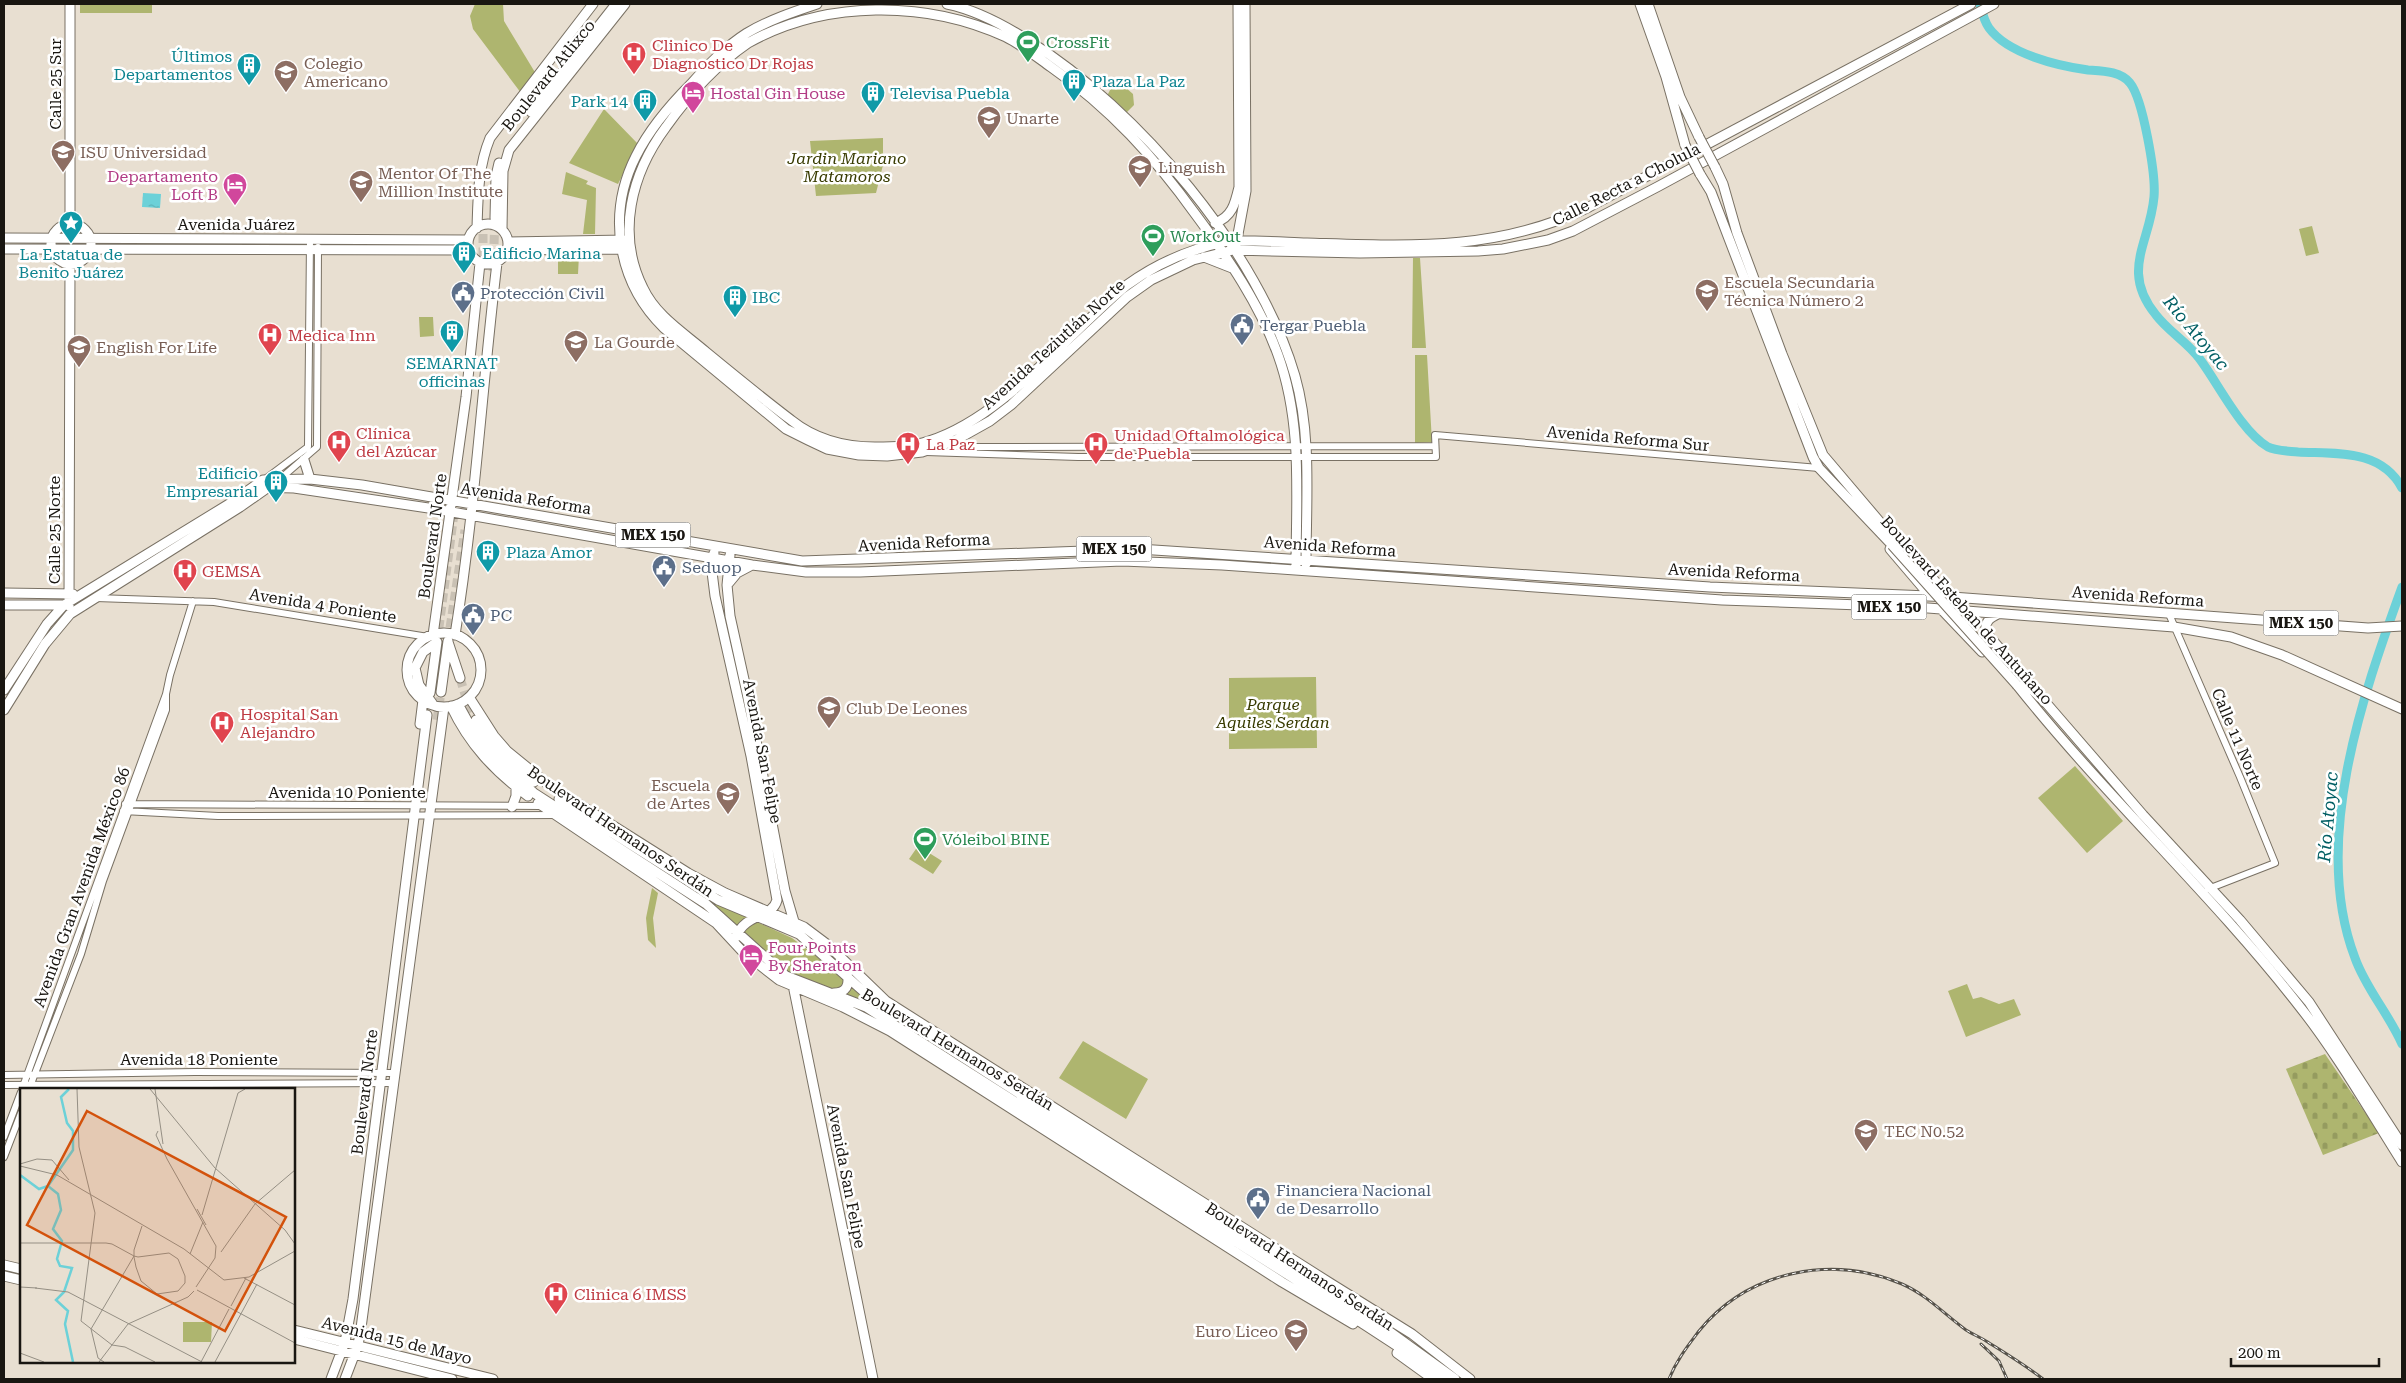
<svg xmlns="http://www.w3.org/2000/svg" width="2406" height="1383" font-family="'Roboto Serif',serif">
	<defs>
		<pattern id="cemetery-stones" width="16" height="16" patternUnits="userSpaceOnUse" patternTransform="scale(1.25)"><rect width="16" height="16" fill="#aeb56f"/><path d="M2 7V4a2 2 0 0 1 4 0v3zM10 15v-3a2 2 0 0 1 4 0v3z" fill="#959b5f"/></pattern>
		<pattern id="water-ripples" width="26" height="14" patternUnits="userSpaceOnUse" patternTransform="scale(1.25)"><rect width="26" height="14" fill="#6cd1d8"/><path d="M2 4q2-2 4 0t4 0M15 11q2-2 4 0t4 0" fill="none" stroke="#5db3b8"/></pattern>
	</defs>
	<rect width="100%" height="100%" fill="#e8dfd1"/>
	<path fill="#aeb56f" d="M80 4H152V13H80Z
		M475 4H503L504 21 536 74 521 93 473 29 470 16Z
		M1116 86 1125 87 1133 94 1134 105 1125 114 1106 98 1110 90Z
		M604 109 638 144 618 184 569 163Z
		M883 138V165L876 193 816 196 810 141Z
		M566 172 588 181 586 184 596 188 595 234H583L587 200 562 194Z
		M2312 226 2319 253 2306 256 2299 229Z
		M558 255H579L578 274H558Z
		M1413 258H1420L1426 348H1412Z
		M419 317H433L434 336 420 337Z
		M1415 355H1427L1432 442 1415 443Z
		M1316 677 1317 748 1229 749V678Z
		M2075 766 2123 821 2087 853 2038 798Z
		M918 846 942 861 933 874 909 859Z
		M652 888 658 893 653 918 656 948 648 940 646 918Z
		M713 902 792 938 833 969 864 998 861 1002 788 973 710 904Z
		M1967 984 1973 999 1981 997 1999 1004 2014 999 2021 1015 1966 1037 1948 991Z
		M1083 1041 1148 1079 1126 1119 1059 1078Z"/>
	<path fill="url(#cemetery-stones)" d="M2325 1054 2379 1133 2323 1155 2286 1069Z"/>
	<path fill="url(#water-ripples)" d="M143 193 161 194 160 208 142 207Z"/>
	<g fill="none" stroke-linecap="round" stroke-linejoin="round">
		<path stroke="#6cd1d8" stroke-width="9" d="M1980 4C1982 12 1984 21 1989 28 2008 54 2058 66 2088 70 2102 71 2121 71 2130 83 2143 99 2156 175 2154 197 2150 243 2120 271 2156 315 2168 331 2187 342 2199 358 2218 383 2241 431 2268 447 2276 451 2289 451 2298 452 2337 454 2381 449 2402 488
			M2402 587C2362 697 2311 843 2355 958 2366 989 2389 1014 2402 1044"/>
		<path stroke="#c9c1b4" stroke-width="9" stroke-dasharray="9 4.5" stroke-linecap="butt" d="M483 270V218
			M493 271 495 218
			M448 641 465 530
			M437 642 455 506
			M460 678 468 704 476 720
			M437 720 441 692"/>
		<defs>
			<path id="minor" d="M951 441 952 445 959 447 1435 446
				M926 452 1078 457H1436L1435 435 1819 468
				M280 479 317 447 318 247
				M264 480 308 447 310 240
				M96 598 214 602 428 637
				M2169 614 2240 777 2275 863 2208 889
				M125 804 541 806
				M123 811 218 816 557 815
				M4 1075 195 1072 395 1073
				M4 1085 393 1083
				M22 1089 166 694 170 675 193 601
				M29 1089 81 954 103 881 166 710V694
				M4 1137 21 1092
				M4 1157 21 1113"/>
			<path id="major" d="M817 4C793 12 769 20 747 33 725 47 708 65 691 84 670 105 649 130 636 156 606 215 618 283 664 328L786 429 808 440 827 449 859 455 887 456 922 452 956 440 990 421 1011 405 1127 297 1151 280 1193 260 1233 250 1360 253 1478 251 1503 249 1548 240 1573 231 1659 186 1994 4
				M947 4C977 10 1004 25 1029 41 1138 109 1259 252 1295 376 1312 435 1306 502 1306 564
				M1640 4 1666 77 1685 145
				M1648 4 1680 97 1699 137
				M531 112 616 4
				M1715 167 1723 184 1737 233 1782 354 1823 455 1896 541
				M1700 174 1711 192 1813 457 1819 468 1892 545
				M495 218 496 176 499 163
				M1215 223C1232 217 1235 204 1239 187L1238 4
				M468 244a20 20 0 1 1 40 0a20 20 0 1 1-40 0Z
				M70 224V4
				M51 244a20 20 0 1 1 40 0a20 20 0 1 1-40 0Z
				M477 228C478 196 478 167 490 138L593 4
				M502 229 503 171 509 150 625 4
				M4 238 468 240
				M508 242 626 240
				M1236 245 1246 191 1245 4
				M4 249 468 250
				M508 250 625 249
				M1204 257 1232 268
				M304 460 310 479
				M255 487 294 488 435 509 752 565 806 572H860L1122 561 1222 565 1722 600 1915 607 2174 627 2231 637 2282 655 2402 709
				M1895 535 1940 587 1952 597
				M1890 549 1930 596
				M714 553 712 572 715 596 751 756 777 900C772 919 746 912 736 937
				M730 555 727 585 730 616 747 693 785 891 795 925
				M1296 570C1296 498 1303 424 1278 355 1260 305 1228 258 1196 215 1155 158 1110 108 1051 67 1037 57 1022 45 1006 37 926 0 825 0 748 43 716 65 688 96 666 127 631 174 616 234 643 288 656 316 684 333 706 352 734 375 762 398 791 420 816 440 844 447 875 447 892 447 912 447 929 441 1004 417 1066 335 1127 285 1157 263 1191 249 1227 241 1254 240 1281 242 1307 243 1407 246 1497 252 1589 207L1971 4
				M727 585 737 573 752 565
				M4 593 73 594
				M4 605H66
				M69 606 70 264
				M1941 609 1982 652
				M1998 614C1989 618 1983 623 1987 634L2030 683
				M407 670a37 37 0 1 1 74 0a37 37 0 1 1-74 0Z
				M433 635 466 397 480 263
				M455 635C475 511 482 387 497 263
				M448 642 460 678
				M2022 680 2047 704 2143 815 2240 920 2309 1002 2402 1145
				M2017 685C2106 797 2212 894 2300 1007 2338 1055 2369 1110 2402 1162
				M4 690 47 624 64 605 229 504 263 480 310 479 362 485 802 561 1139 549 1710 587 1952 597 2368 628 2402 626
				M441 692 448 641
				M430 693 437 642
				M469 697 494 736 507 751 550 786 688 873 725 893 804 927 828 945 886 1001 1330 1283 1412 1334 1470 1379
				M432 703 419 685 415 668 423 652 437 642
				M458 704 469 724 493 758 534 793 706 904 786 976 866 1007 1293 1278 1420 1361 1443 1379
				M451 706C469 744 494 771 528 796
				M4 710 45 644 70 614 240 507 270 486
				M476 720 498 751 534 782
				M420 724 423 700
				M559 799 718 900 799 934 872 999 1376 1322 1455 1379
				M538 803 716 923 742 951 779 980 843 1007 890 1031 1282 1282 1353 1324
				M512 807 516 796V787
				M793 985 873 1379
				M834 993C846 993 850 985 847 974
				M4 1265 21 1269
				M4 1276 21 1280
				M294 1330 493 1379
				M294 1339 452 1379
				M1397 1353 1433 1379
				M331 1379 345 1342 353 1299 427 715
				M345 1379 358 1345 361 1328 444 707"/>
		</defs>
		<use href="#minor" stroke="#797164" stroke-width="8"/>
		<use href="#major" stroke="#797164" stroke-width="11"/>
		<use href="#minor" stroke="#fff" stroke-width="6"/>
		<use href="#major" stroke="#fff" stroke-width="9"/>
		<defs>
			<path id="rail" d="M1981 1344 1999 1361 2007 1379
				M1669 1379C1676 1361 1687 1347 1699 1331 1748 1271 1831 1254 1902 1284 1927 1295 1944 1314 1966 1330 1972 1334 1980 1337 1986 1341 2005 1353 2025 1365 2043 1379"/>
		</defs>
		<use href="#rail" stroke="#56524a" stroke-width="3"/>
		<use href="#rail" stroke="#fff" stroke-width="1" stroke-dasharray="4" stroke-linecap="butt"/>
		<defs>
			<path id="major-bridge" d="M1699 137 1715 167
				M1685 145 1700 174
				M1892 545 2017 685"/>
		</defs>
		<use href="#major-bridge" stroke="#797164" stroke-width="11" stroke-linecap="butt"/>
		<use href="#major-bridge" stroke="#fff" stroke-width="9"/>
	</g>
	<defs>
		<symbol id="stadium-pin" viewBox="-11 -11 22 30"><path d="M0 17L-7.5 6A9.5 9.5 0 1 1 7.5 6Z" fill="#2e9e5b" stroke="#fff"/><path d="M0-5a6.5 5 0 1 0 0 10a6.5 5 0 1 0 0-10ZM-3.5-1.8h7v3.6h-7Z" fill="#fff"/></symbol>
		<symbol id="hospital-pin" viewBox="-11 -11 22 30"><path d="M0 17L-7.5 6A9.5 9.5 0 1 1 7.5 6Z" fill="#e0444e" stroke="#fff"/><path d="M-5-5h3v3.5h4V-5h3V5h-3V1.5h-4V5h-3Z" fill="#fff"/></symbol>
		<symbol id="building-pin" viewBox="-11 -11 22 30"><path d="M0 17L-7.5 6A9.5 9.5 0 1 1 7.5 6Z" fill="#0f9aa8" stroke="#fff"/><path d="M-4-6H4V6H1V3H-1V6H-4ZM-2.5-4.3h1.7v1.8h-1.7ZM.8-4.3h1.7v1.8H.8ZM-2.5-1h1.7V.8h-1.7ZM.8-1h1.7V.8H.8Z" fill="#fff"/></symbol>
		<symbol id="school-pin" viewBox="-11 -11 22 30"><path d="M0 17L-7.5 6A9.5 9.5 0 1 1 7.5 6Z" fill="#8d6e63" stroke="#fff"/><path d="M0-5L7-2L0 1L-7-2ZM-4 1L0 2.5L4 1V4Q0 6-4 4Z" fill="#fff"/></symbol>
		<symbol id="hotel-pin" viewBox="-11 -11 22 30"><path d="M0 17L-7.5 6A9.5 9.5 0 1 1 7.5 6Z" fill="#d1479c" stroke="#fff"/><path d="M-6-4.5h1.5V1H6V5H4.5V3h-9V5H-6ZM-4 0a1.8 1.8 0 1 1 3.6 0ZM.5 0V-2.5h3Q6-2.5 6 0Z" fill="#fff"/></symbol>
		<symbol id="university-pin" viewBox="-11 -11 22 30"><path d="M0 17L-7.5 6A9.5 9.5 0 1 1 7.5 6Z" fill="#8d6e63" stroke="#fff"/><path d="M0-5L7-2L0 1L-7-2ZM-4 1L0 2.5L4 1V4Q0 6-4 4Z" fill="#fff"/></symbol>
		<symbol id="sight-pin" viewBox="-11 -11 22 30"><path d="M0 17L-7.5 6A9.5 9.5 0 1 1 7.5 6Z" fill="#0f9aa8" stroke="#fff"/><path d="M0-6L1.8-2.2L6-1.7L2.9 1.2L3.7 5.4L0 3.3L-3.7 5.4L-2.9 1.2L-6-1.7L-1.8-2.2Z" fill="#fff"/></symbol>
		<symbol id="civic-pin" viewBox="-11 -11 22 30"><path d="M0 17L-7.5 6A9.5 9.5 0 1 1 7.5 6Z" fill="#5c6f8a" stroke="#fff"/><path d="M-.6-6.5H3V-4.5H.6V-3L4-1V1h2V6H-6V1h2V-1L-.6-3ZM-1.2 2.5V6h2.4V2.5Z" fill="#fff"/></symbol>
	</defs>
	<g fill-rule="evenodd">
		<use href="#stadium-pin" x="1014" y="28" width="28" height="38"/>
		<use href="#hospital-pin" x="620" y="40" width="28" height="38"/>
		<use href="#building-pin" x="235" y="51" width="28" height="38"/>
		<use href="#school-pin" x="272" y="58" width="28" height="38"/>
		<use href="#building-pin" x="1060" y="67" width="28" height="38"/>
		<use href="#hotel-pin" x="679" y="79" width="28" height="38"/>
		<use href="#building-pin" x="859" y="79" width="28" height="38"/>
		<use href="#building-pin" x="631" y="87" width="28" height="38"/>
		<use href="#school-pin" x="975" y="104" width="28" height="38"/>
		<use href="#university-pin" x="49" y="138" width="28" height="38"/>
		<use href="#school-pin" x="1126" y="153" width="28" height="38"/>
		<use href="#school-pin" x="347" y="168" width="28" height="38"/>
		<use href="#hotel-pin" x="221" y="171" width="28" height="38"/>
		<use href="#sight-pin" x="57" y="209" width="28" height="38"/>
		<use href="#stadium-pin" x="1139" y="222" width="28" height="38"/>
		<use href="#building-pin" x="450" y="239" width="28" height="38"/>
		<use href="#school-pin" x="1693" y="277" width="28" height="38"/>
		<use href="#civic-pin" x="449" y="279" width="28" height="38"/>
		<use href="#building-pin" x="721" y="283" width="28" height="38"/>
		<use href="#civic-pin" x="1228" y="311" width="28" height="38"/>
		<use href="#building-pin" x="438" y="318" width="28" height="38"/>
		<use href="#hospital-pin" x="256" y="321" width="28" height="38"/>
		<use href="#school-pin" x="562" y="328" width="28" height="38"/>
		<use href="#school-pin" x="65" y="333" width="28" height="38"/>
		<use href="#hospital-pin" x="325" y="428" width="28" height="38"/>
		<use href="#hospital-pin" x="894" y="430" width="28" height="38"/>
		<use href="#hospital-pin" x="1082" y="430" width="28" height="38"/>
		<use href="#building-pin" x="262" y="468" width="28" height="38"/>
		<use href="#building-pin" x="474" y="538" width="28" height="38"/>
		<use href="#civic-pin" x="650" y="553" width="28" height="38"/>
		<use href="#hospital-pin" x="171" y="557" width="28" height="38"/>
		<use href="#civic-pin" x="459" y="601" width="28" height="38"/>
		<use href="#school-pin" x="815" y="694" width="28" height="38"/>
		<use href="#hospital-pin" x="208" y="709" width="28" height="38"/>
		<use href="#school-pin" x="714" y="780" width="28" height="38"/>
		<use href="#stadium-pin" x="911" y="825" width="28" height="38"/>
		<use href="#hotel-pin" x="737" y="942" width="28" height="38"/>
		<use href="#school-pin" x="1852" y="1117" width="28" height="38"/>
		<use href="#civic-pin" x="1244" y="1185" width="28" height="38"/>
		<use href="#hospital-pin" x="542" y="1280" width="28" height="38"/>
		<use href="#school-pin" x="1282" y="1317" width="28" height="38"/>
	</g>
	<g text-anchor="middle" stroke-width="5" stroke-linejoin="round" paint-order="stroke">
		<g fill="#fff" stroke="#5e5c58" stroke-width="1">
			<rect x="615.5" y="522.5" width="75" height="25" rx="4"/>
			<rect x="1076.5" y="536.5" width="75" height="25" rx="4"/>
			<rect x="1851.5" y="594.5" width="75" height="25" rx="4"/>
			<rect x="2263.5" y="610.5" width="75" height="25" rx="4"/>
		</g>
		<g font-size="15" font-weight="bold" fill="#191611">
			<text x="653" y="540">MEX 150</text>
			<text x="1114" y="554">MEX 150</text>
			<text x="1889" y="612">MEX 150</text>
			<text x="2301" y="628">MEX 150</text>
		</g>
		<g font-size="16" fill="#27864d" stroke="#fff" text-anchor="start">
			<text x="1046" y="48">CrossFit</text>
			<text x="1170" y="242">WorkOut</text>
			<text x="942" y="845">Vóleibol BINE</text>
		</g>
		<g font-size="16" fill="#be3a42" stroke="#fff" text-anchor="start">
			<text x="652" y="51">Clinico De<tspan x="652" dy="18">Diagnostico Dr Rojas</tspan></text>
			<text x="288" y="341">Medica Inn</text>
			<text x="356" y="439">Clínica<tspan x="356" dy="18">del Azúcar</tspan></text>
			<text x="1114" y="441">Unidad Oftalmológica<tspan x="1114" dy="18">de Puebla</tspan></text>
			<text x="926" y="450">La Paz</text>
			<text x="202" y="577">GEMSA</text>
			<text x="240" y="720">Hospital San<tspan x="240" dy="18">Alejandro</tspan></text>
			<text x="574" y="1300">Clinica 6 IMSS</text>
		</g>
		<g font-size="16" fill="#0d838f" stroke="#fff" text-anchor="start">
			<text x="232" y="62" text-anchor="end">Últimos<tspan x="232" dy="18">Departamentos</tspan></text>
			<text x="1092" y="87">Plaza La Paz</text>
			<text x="890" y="99">Televisa Puebla</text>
			<text x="628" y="107" text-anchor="end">Park 14</text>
			<text x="482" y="259">Edificio Marina</text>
			<text x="71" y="260" text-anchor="middle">La Estatua de<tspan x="71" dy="18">Benito Juárez</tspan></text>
			<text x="752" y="303">IBC</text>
			<text x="452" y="369" text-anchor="middle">SEMARNAT<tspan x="452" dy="18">officinas</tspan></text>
			<text x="258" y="479" text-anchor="end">Edificio<tspan x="258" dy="18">Empresarial</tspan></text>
			<text x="506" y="558">Plaza Amor</text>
		</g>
		<g font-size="16" fill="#785e54" stroke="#fff" text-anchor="start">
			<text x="304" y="69">Colegio<tspan x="304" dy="18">Americano</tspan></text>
			<text x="1006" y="124">Unarte</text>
			<text x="80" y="158">ISU Universidad</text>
			<text x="1158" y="173">Linguish</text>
			<text x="378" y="179">Mentor Of The<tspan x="378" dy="18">Million Institute</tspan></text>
			<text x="1724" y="288">Escuela Secundaria<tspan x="1724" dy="18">Técnica Número 2</tspan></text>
			<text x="594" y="348">La Gourde</text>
			<text x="96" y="353">English For Life</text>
			<text x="846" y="714">Club De Leones</text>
			<text x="710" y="791" text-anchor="end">Escuela<tspan x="710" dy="18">de Artes</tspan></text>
			<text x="1884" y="1137">TEC N0.52</text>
			<text x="1278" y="1337" text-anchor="end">Euro Liceo</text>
		</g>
		<g font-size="16" fill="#191611" stroke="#fff">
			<text transform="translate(548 75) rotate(-51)" y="6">Boulevard Atlixco</text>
			<text transform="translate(55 84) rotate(-90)" y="6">Calle 25 Sur</text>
			<text transform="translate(1626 184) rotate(-27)" y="6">Calle Recta a Cholula</text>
			<text x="236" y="230">Avenida Juárez</text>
			<text transform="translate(1053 344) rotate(-42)" y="6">Avenida Teziutlán Norte</text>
			<text transform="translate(1628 438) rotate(5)" y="6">Avenida Reforma Sur</text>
			<text transform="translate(526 498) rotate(9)" y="6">Avenida Reforma</text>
			<text transform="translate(54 530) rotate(-90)" y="6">Calle 25 Norte</text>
			<text transform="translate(432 536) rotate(-82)" y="6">Boulevard Norte</text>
			<text transform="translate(924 542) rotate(-3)" y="6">Avenida Reforma</text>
			<text transform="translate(1330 546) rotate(4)" y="6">Avenida Reforma</text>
			<text transform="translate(1734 572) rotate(3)" y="6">Avenida Reforma</text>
			<text transform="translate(2138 596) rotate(4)" y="6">Avenida Reforma</text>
			<text transform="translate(323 605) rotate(9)" y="6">Avenida 4 Poniente</text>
			<text transform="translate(1967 610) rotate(48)" y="6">Boulevard Esteban de Antuñano</text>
			<text transform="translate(2238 739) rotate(67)" y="6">Calle 11 Norte</text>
			<text transform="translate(763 751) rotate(79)" y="6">Avenida San Felipe</text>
			<text x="347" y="798">Avenida 10 Poniente</text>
			<text transform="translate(621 831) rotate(34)" y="6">Boulevard Hermanos Serdán</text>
			<text transform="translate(81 887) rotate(-70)" y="6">Avenida Gran Avenida México 86</text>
			<text transform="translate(958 1049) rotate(31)" y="6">Boulevard Hermanos Serdán</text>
			<text x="199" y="1065">Avenida 18 Poniente</text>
			<text transform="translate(364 1092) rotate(-83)" y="6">Boulevard Norte</text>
			<text transform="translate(847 1176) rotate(79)" y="6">Avenida San Felipe</text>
			<text transform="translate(1300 1266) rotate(33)" y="6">Boulevard Hermanos Serdán</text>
			<text transform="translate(397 1340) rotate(14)" y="6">Avenida 15 de Mayo</text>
		</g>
		<g font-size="16" fill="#b23c85" stroke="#fff" text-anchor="start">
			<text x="710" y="99">Hostal Gin House</text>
			<text x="218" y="182" text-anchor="end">Departamento<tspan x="218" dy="18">Loft B</tspan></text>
			<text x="768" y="953">Four Points<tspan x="768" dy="18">By Sheraton</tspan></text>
		</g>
		<g font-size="16" font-style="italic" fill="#383b01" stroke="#fff">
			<text x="847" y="164">Jardin Mariano<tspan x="847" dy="18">Matamoros</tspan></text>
			<text x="1273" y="710">Parque<tspan x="1273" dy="18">Aquiles Serdan</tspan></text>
		</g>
		<g font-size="16" fill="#4e5e75" stroke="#fff" text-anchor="start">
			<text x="480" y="299">Protección Civil</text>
			<text x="1260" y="331">Tergar Puebla</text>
			<text x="682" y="573">Seduop</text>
			<text x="490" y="621">PC</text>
			<text x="1276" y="1196">Financiera Nacional<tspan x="1276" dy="18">de Desarrollo</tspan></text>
		</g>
		<g font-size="18" font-style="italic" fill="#025f64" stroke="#fff">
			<text transform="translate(2196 333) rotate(50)" y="6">Río Atoyac</text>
			<text transform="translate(2328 817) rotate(-85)" y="6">Río Atoyac</text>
		</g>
	</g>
	<g transform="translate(20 1088)">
		<rect width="275" height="275" fill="#e8dfd1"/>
		<path d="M163 234H192L191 254H163Z" fill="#aeb56f"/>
		<path fill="none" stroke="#6cd1d8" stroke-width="2.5" d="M49 1 41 9 47 35 53 43V62L28 98 38 106 41 122 33 141 42 153 37 171 40 178 52 180 44 204 36 212 48 223 45 236 53 274M0 87 19 101 28 98"/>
		<path fill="none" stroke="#958f84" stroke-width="1" d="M57 1 59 59 75 125 61 233 92 257 105 259 135 274M130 1 195 80 265 142 275 156M135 1 143 56M138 43 136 47 147 71 196 158 195 170 176 199M0 76 17 71 32 72 49 92M0 78 37 87 164 161 204 192 229 189 275 163M177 121 186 137M182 127 218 5 225 1M0 155H86L92 156 114 168 118 169 149 165 158 171 165 188V195L158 203 137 206 121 193 116 179 114 169V162L122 138M201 164 235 116 275 82M170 166 183 134M224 190 275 217M0 199 17 200M15 200 48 204 182 274M177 202 275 255M211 218 226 190M0 265 24 274M79 274 108 236 168 209 174 203M84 274 78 270 71 241 114 168M181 274 209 221M195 274 237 196"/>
		<path fill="#d3520c" fill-opacity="0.15" stroke="#d3520c" stroke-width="2.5" d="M67 23 266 129 205 243 7 137Z"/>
		<rect width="275" height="275" fill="none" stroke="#191611" stroke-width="2.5"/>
	</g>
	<rect width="2406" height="1383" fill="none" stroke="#191611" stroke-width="10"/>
	<path d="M2231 1358v8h148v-8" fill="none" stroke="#191611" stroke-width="2.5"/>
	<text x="2238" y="1358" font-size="15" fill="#191611" stroke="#ffffff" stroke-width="4" paint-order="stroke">200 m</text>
</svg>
